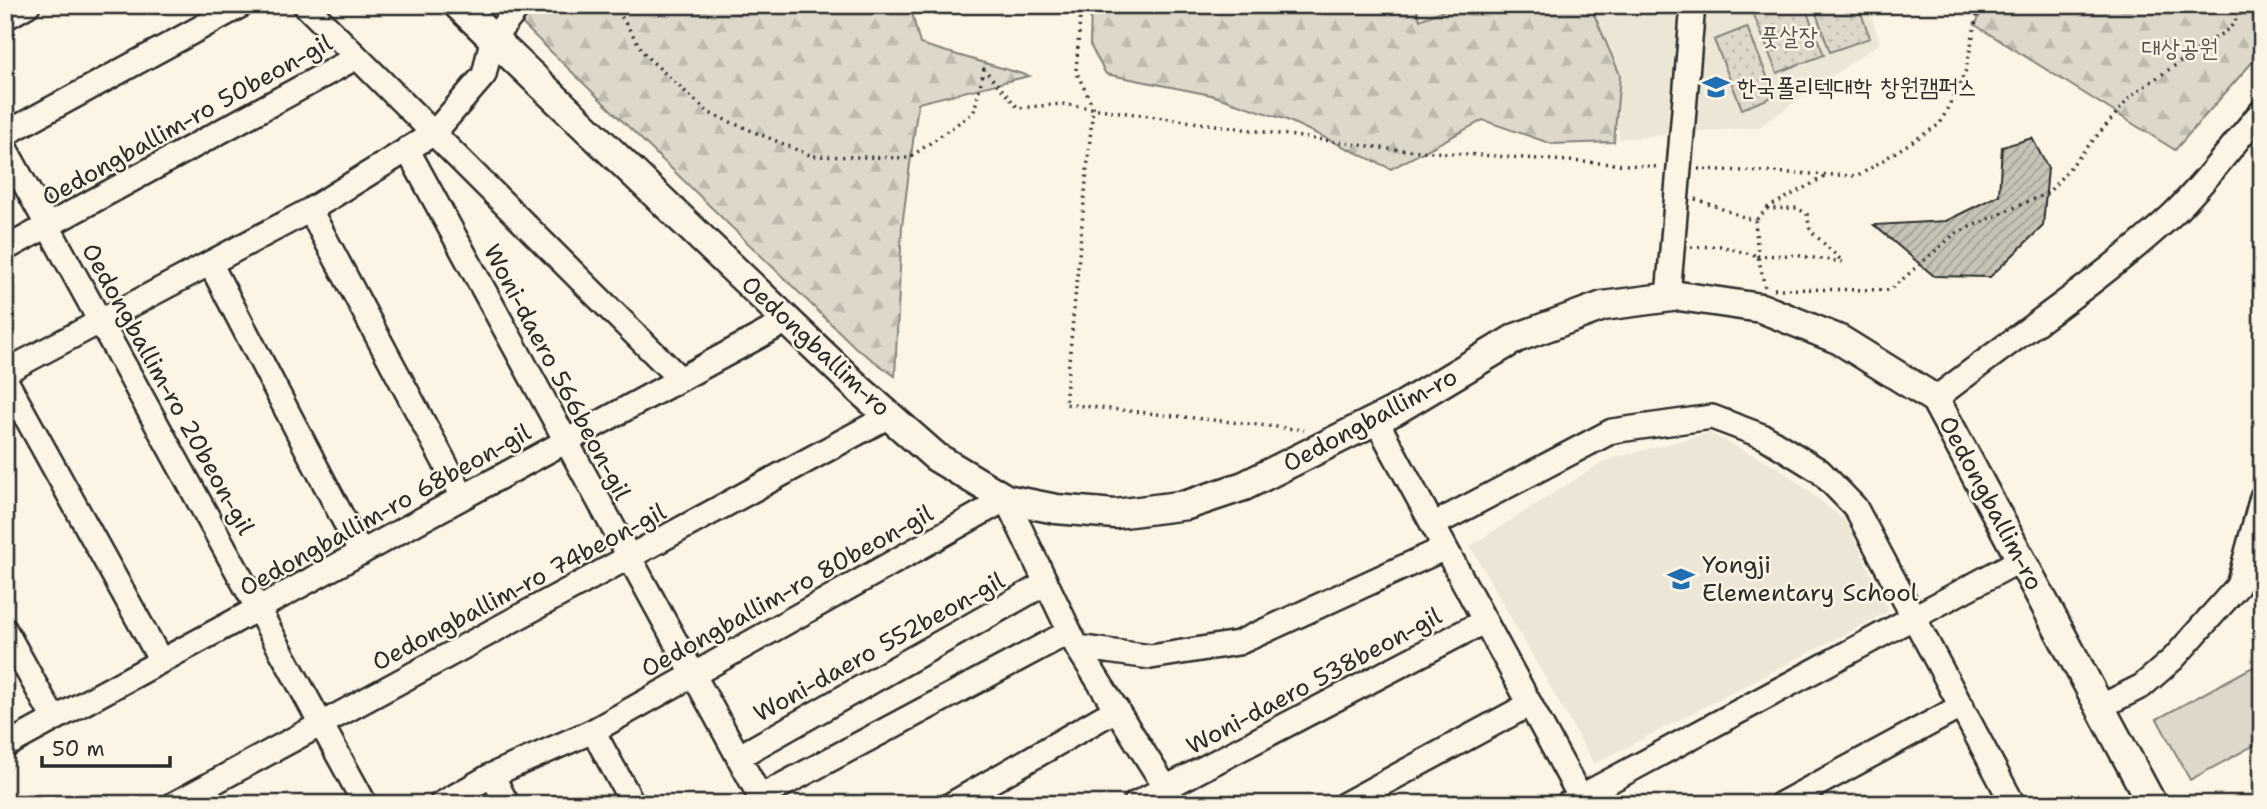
<svg xmlns="http://www.w3.org/2000/svg" width="2267" height="809" font-family="'Shantell Sans','Poor Story',sans-serif">
	<defs>
		<pattern id="grass-dots" width="8" height="8" patternUnits="userSpaceOnUse" patternTransform="scale(1.75)"><rect width="8" height="8" fill="#ded8ca"/><path d="M2 2h.1M6 6h.1" fill="none" stroke="#bfbaae" stroke-width="1.8" stroke-linecap="round"/></pattern>
		<pattern id="forest-firs" width="22" height="20" patternUnits="userSpaceOnUse" patternTransform="scale(1.75)"><rect width="22" height="20" fill="#ded8ca"/><path d="M5 1l3.5 6h-7zM16 11l3.5 6h-7z" fill="#bfbaae"/></pattern>
		<pattern id="building-hatch" width="6" height="6" patternUnits="userSpaceOnUse" patternTransform="scale(1.75)"><rect width="6" height="6" fill="#c8c3b7"/><path d="M-1 1l2-2M0 6l6-6M5 7l2-2" fill="none" stroke="#a39f95"/></pattern>
	</defs>
	<rect width="100%" height="100%" fill="#fcf5e5"/>
	<filter id="ink" filterUnits="userSpaceOnUse"><feTurbulence type="fractalNoise" baseFrequency=".0143" numOctaves="2"/><feDisplacementMap in="SourceGraphic" scale="14" xChannelSelector="R" yChannelSelector="G"/><feConvolveMatrix kernelMatrix="1 2 1 2 8 2 1 2 1" color-interpolation-filters="sRGB"/></filter>
	<g filter="url(#ink)">
		<path fill="#ece6d7" d="M1397 5H1466L1405 35Z
			M1573 5H1868L1880 43 1759 127 1619 139 1611 47Z
			M1709 433 1779 468 1846 521 1889 611 1594 764 1470 546 1606 460Z"/>
		<path fill="url(#grass-dots)" stroke="#84827a" stroke-width="2" d="M1750 5H1804L1824 55 1777 73Z
			M1813 5H1858L1870 38 1830 52Z
			M1747 27 1775 96 1742 109 1714 40Z"/>
		<path fill="url(#forest-firs)" stroke="#84827a" stroke-width="2" d="M503 5H910L920 44 1029 76 918 103 902 226 895 376 856 348Z
			M1091 5H1415L1420 20 1456 5H1590L1620 75 1614 142 1552 144 1483 120 1391 169 1287 120 1211 95 1106 74 1090 45Z
			M1985 5H2262V51L2175 150 1975 25Z"/>
		<path fill="#ded8ca" stroke="#84827a" stroke-width="2" d="M2262 662V741L2190 780 2157 719Z"/>
		<path fill="url(#building-hatch)" stroke="#2b2b2b" stroke-width="2" d="M2032 138 2048 168 2043 226 1990 277 1934 276 1874 225 1946 221 1999 195 2002 147Z"/>
		<g fill="none" stroke-linecap="round" stroke-linejoin="round">
			<defs>
				<path id="minor" d="M305 5 680 379
					M5 18 28 5
					M5 134 242 5
					M5 148 365 804
					M407 149 764 804
					M310 210 463 497
					M5 249 357 57
					M210 263 361 553
					M1669 285 1693 5
					M5 372 310 210 434 133 484 75 492 40 520 5
					M5 379 161 661
					M1935 399C2014 337 2098 283 2171 216 2204 185 2232 145 2262 111
					M1376 420 1584 804
					M1433 525 1612 431 1712 417 1765 437 1820 471 1855 507 2013 804
					M5 630 54 719
					M1077 647 1151 657 1238 643 1445 548
					M2100 707 2142 686 2173 659 2238 586 2262 497
					M593 731 633 804
					M5 746 789 320
					M738 757 1046 583
					M492 775 507 804
					M760 797 1069 632
					M174 804 889 416
					M441 804 492 775 593 731 1006 499 1077 647 1176 804
					M952 804 1117 709
					M1135 804 1485 621
					M1345 804 1530 704
					M1567 804 2022 559
					M1781 804 1962 706"/>
				<path id="major" d="M458 5 861 391 936 457 1006 499 1056 509 1115 514 1187 505 1244 486 1394 411 1516 338 1603 306 1679 296 1761 308 1840 340 1935 399 2152 804"/>
			</defs>
			<use href="#minor" stroke="#2b2b2b" stroke-width="28"/>
			<use href="#major" stroke="#2b2b2b" stroke-width="33"/>
			<path stroke="#2b2b2b" stroke-width="3.5" stroke-dasharray="2 5" stroke-linecap="butt" d="M614 5 646 56 709 113 812 156 909 158 974 112 984 69 1018 108 1062 104 1389 149 1659 167
				M1081 5 1076 71 1093 107 1065 404 1304 430
				M1698 169 1858 176 1940 124 1966 70 1979 5
				M1695 199 1755 221 1758 256 1794 255 1843 262 1810 230 1807 214 1797 208 1767 209 1755 221
				M1767 208 1828 175
				M1691 247 1720 246 1758 256 1765 288
				M1774 289 1890 290 1956 233 2048 193 2133 94 2230 28 2246 5"/>
			<use href="#minor" stroke="#fcf5e5" stroke-width="23"/>
			<use href="#major" stroke="#fcf5e5" stroke-width="28"/>
		</g>
	</g>
	<defs>
		<symbol id="university-bare" viewBox="-9 -9 18 18"><path d="M0-5L7-2L0 1L-7-2ZM-4 1L0 2.5L4 1V4Q0 6-4 4Z" fill="#1f6fb2" stroke="#fcf5e5" stroke-width="2.5" paint-order="stroke"/></symbol>
		<symbol id="school-bare" viewBox="-9 -9 18 18"><path d="M0-5L7-2L0 1L-7-2ZM-4 1L0 2.5L4 1V4Q0 6-4 4Z" fill="#1f6fb2" stroke="#fcf5e5" stroke-width="2.5" paint-order="stroke"/></symbol>
	</defs>
	<g fill-rule="evenodd">
		<use href="#university-bare" x="1697" y="68" width="38" height="38"/>
		<use href="#school-bare" x="1662" y="560" width="38" height="38"/>
	</g>
	<g text-anchor="middle" stroke-width="5" stroke-linejoin="round" paint-order="stroke">
		<g font-size="24" fill="#585653" stroke="#fcf5e5">
			<text x="1789" y="44">풋살장</text>
			<text x="2180" y="56">대상공원</text>
		</g>
		<g font-size="24" fill="#2b2b2b" stroke="#fcf5e5" text-anchor="start">
			<text x="1737" y="95">한국폴리텍대학 창원캠퍼스</text>
			<text x="1702" y="573">Yongji<tspan x="1702" dy="28">Elementary School</tspan></text>
		</g>
		<g font-size="24" fill="#2b2b2b" stroke="#fcf5e5">
			<text transform="translate(187 120) rotate(-29)" y="8">Oedongballim-ro 50beon-gil</text>
			<text transform="translate(816 346) rotate(43)" y="8">Oedongballim-ro</text>
			<text transform="translate(557 372) rotate(62)" y="8">Woni-daero 566beon-gil</text>
			<text transform="translate(168 389) rotate(61)" y="8">Oedongballim-ro 20beon-gil</text>
			<text transform="translate(1370 420) rotate(-28)" y="8">Oedongballim-ro</text>
			<text transform="translate(1991 503) rotate(62)" y="8">Oedongballim-ro</text>
			<text transform="translate(385 510) rotate(-29)" y="8">Oedongballim-ro 68beon-gil</text>
			<text transform="translate(519 587) rotate(-28)" y="8">Oedongballim-ro 74beon-gil</text>
			<text transform="translate(787 591) rotate(-29)" y="8">Oedongballim-ro 80beon-gil</text>
			<text transform="translate(879 647) rotate(-29)" y="8">Woni-daero 552beon-gil</text>
			<text transform="translate(1314 681) rotate(-28)" y="8">Woni-daero 538beon-gil</text>
		</g>
	</g>
	<rect width="2267" height="809" fill="none" stroke="#fcf5e5" stroke-width="28"/>
	<rect x="14" y="14" width="2239" height="781" fill="none" stroke="#2b2b2b" stroke-width="2.5" filter="url(#ink)"/>
	<path d="M42 756v10h128v-10" fill="none" stroke="#2b2b2b" stroke-width="3.5"/>
	<text x="52" y="756" font-size="21" fill="#2b2b2b" stroke="#fcf5e5" stroke-width="5" paint-order="stroke">50 m</text>
</svg>
